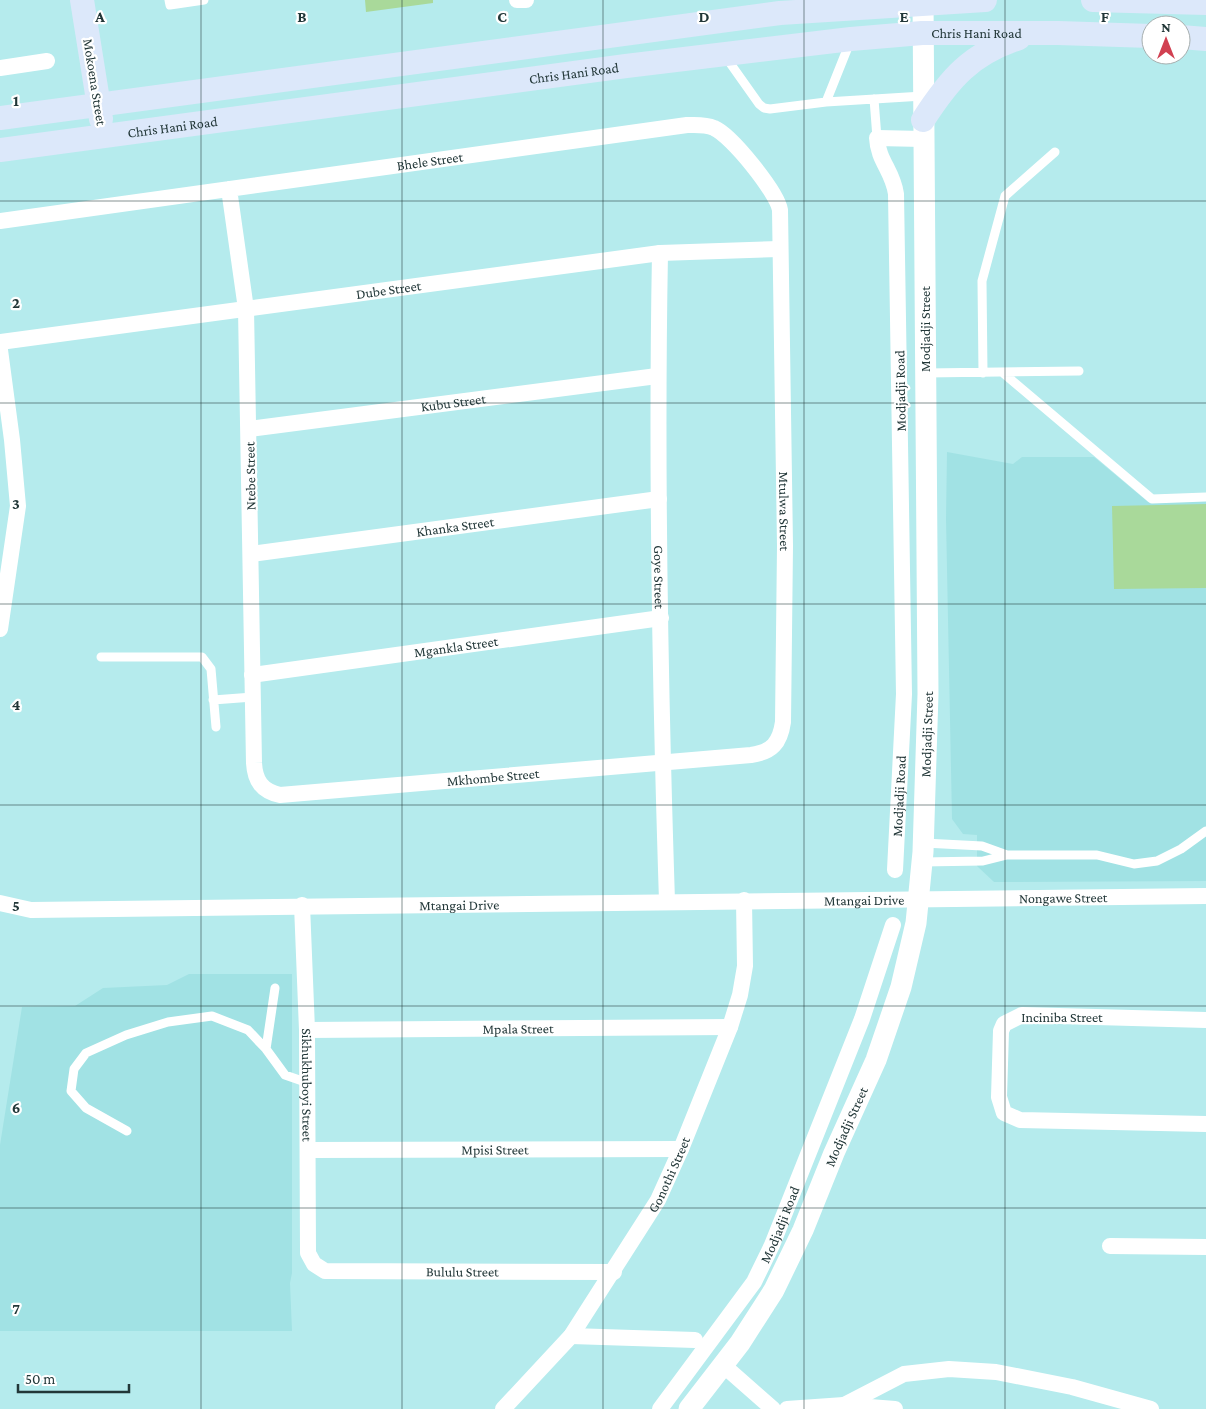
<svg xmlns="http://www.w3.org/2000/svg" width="1206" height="1409" font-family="'Crimson Pro',serif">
	<rect width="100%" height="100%" fill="#b5ebed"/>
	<path fill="#a1e2e4" d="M947 452 1013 464 1022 457H1094L1148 502 1206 500V881L994 882 977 866V835L963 834 952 819 946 519Z
		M189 974H292V1273L290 1283 292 1331H0V1145L22 1007 75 1006 103 988 167 985Z"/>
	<path fill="#a9d99a" d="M365 0H433V3L366 12Z
		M1206 504V588L1114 589 1112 506Z"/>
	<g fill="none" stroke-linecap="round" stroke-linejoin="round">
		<path stroke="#fff" stroke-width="9" d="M169 0 170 5 204 0
			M725 56 759 104 764 108 770 109 826 102 850 42
			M874 99 877 138
			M826 102 923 96
			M1002 372 1152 499 1206 497
			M926 373 1079 371
			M983 373 982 281 1005 196 1055 152
			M101 657H202L211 669 216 727
			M213 700 253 697
			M924 843 982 846 1007 855
			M922 862 983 861 1007 855H1097L1134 864 1157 861 1181 849 1206 831
			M266 1049 275 988
			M127 1131 86 1108 71 1091 74 1069 86 1053 126 1035 168 1022 212 1016 248 1030 266 1049 285 1075 308 1083"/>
		<g stroke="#fff" stroke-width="16">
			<path d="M517 0H526"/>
			<path d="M0 68 47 61"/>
			<path id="s1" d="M0 221 687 125C696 125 705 124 714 128 731 135 777 192 780 210L785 546 783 722C780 743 772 752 751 755L280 795C262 791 255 781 254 763L246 309 229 189"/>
			<path id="s2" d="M660 253C656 468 660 685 667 901"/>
			<path id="s3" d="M0 342 660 253 779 249"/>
			<path d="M0 350 12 440 18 506 0 629"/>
			<path id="s4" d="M249 429 657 376"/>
			<path id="s5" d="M251 554 659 499"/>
			<path id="s6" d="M252 675 661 618"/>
			<path id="s7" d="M895 870 904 694 896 194C893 171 878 161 877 138L923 139"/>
			<path id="s8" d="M0 903 31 910 1206 896"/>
			<path id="s9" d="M302 905 307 1030 308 1253 314 1264 325 1271 614 1272"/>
			<path d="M1206 1020 1022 1015 1004 1024 1001 1031 999 1097 1004 1113 1020 1120 1206 1124"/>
			<path id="s10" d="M307 1030 730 1027"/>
			<path id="s11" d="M309 1150 681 1149"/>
			<path d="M1110 1246 1206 1247"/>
			<path d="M571 1336 695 1340"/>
			<path d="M723 1365 773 1409"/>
			<path d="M844 1405 904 1374 949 1369 996 1372 1072 1387 1151 1409"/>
			<path id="s12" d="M503 1409 571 1336 658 1200 681 1149 730 1027 740 995 745 966 744 900"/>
			<path id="s13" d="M660 1409 754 1282 772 1245 862 1019 893 925"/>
			<path d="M787 1409 844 1405 895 1409"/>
		</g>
		<path stroke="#fff" stroke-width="21" id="s14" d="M689 1409 740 1343 774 1290 803 1230 834 1153 876 1060 901 987 916 923 923 852 928 694 923 0"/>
		<g stroke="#dce8fa" stroke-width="24">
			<path d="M82 0 101 119"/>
			<path d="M1093 0 1206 3"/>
			<path d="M1181 37 1206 39"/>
			<path d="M0 118 780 13 985 0"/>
			<path d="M923 120C950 78 971 54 1019 38"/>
			<path id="s15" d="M0 150 626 66 851 39 922 33H1058L1151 36"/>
		</g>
	</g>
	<path fill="none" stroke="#223738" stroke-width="1" stroke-opacity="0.55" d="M201 0V1409M402 0V1409M603 0V1409M804 0V1409M1005 0V1409M0 201H1206M0 403H1206M0 604H1206M0 805H1206M0 1006H1206M0 1208H1206"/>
	<g text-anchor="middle" stroke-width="4.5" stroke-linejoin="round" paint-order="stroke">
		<g font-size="14" fill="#223738" stroke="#fff">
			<text dy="5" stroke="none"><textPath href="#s15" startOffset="984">Chris Hani Road</textPath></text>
			<text dy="5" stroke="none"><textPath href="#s15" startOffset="579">Chris Hani Road</textPath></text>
			<text transform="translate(95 82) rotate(81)" y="5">Mokoena Street</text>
			<text dy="5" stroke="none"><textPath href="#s15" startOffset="174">Chris Hani Road</textPath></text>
			<text dy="5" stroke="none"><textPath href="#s1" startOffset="434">Bhele Street</textPath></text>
			<text dy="5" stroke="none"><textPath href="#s3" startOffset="392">Dube Street</textPath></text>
			<text transform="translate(925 329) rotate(-90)" y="5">Modjadji Street</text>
			<text transform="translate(900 391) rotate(-91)" y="5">Modjadji Road</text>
			<text dy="5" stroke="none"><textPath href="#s4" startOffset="206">Kubu Street</textPath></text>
			<text transform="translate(250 476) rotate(-91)" y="5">Ntebe Street</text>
			<text dy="5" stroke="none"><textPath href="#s1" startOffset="1129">Mtulwa Street</textPath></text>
			<text dy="5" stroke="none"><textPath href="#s5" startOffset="206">Khanka Street</textPath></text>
			<text dy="5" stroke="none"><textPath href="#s2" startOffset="324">Goye Street</textPath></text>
			<text dy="5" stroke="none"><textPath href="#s6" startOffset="206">Mgankla Street</textPath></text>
			<text dy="5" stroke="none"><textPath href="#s14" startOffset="730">Modjadji Street</textPath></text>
			<text transform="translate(493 777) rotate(-5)" y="5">Mkhombe Street</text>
			<text dy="5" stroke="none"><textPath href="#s7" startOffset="74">Modjadji Road</textPath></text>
			<text dy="5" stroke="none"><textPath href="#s8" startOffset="1064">Nongawe Street</textPath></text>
			<text dy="5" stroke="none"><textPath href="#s8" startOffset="865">Mtangai Drive</textPath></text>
			<text dy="5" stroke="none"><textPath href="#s8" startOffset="460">Mtangai Drive</textPath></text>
			<text x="1062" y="1022">Inciniba Street</text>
			<text dy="5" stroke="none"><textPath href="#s10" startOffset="211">Mpala Street</textPath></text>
			<text dy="5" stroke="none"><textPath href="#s9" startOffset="180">Sikhukhuboyi Street</textPath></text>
			<text dy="5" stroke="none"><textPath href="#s14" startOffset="325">Modjadji Street</textPath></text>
			<text dy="5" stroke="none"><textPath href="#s11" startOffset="186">Mpisi Street</textPath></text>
			<text dy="5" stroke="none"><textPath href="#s12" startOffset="289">Gonothi Street</textPath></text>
			<text dy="5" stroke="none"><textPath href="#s13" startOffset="221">Modjadji Road</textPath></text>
			<text dy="5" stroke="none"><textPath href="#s9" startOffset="511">Bululu Street</textPath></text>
		</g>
	</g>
	<g font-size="16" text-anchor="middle" font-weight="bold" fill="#223738" stroke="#fff" stroke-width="4.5" stroke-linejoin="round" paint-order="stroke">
		<text x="100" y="22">A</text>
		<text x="302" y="22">B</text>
		<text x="502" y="22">C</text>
		<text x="704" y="22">D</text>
		<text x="904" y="22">E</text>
		<text x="1105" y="22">F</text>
		<text x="16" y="106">1</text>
		<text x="16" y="308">2</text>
		<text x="16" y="509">3</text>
		<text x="16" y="710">4</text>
		<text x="16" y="911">5</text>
		<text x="16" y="1113">6</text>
		<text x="16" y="1314">7</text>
	</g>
	<g transform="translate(1166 40)"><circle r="24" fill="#ffffff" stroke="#a7afaf"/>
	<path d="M0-4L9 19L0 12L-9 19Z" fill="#d14051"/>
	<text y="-8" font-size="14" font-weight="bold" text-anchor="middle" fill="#223738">N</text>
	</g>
	<path d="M18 1384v8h111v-8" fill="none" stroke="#223738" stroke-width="2.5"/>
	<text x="25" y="1384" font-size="15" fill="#223738" stroke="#ffffff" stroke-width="4" paint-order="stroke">50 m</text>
</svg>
